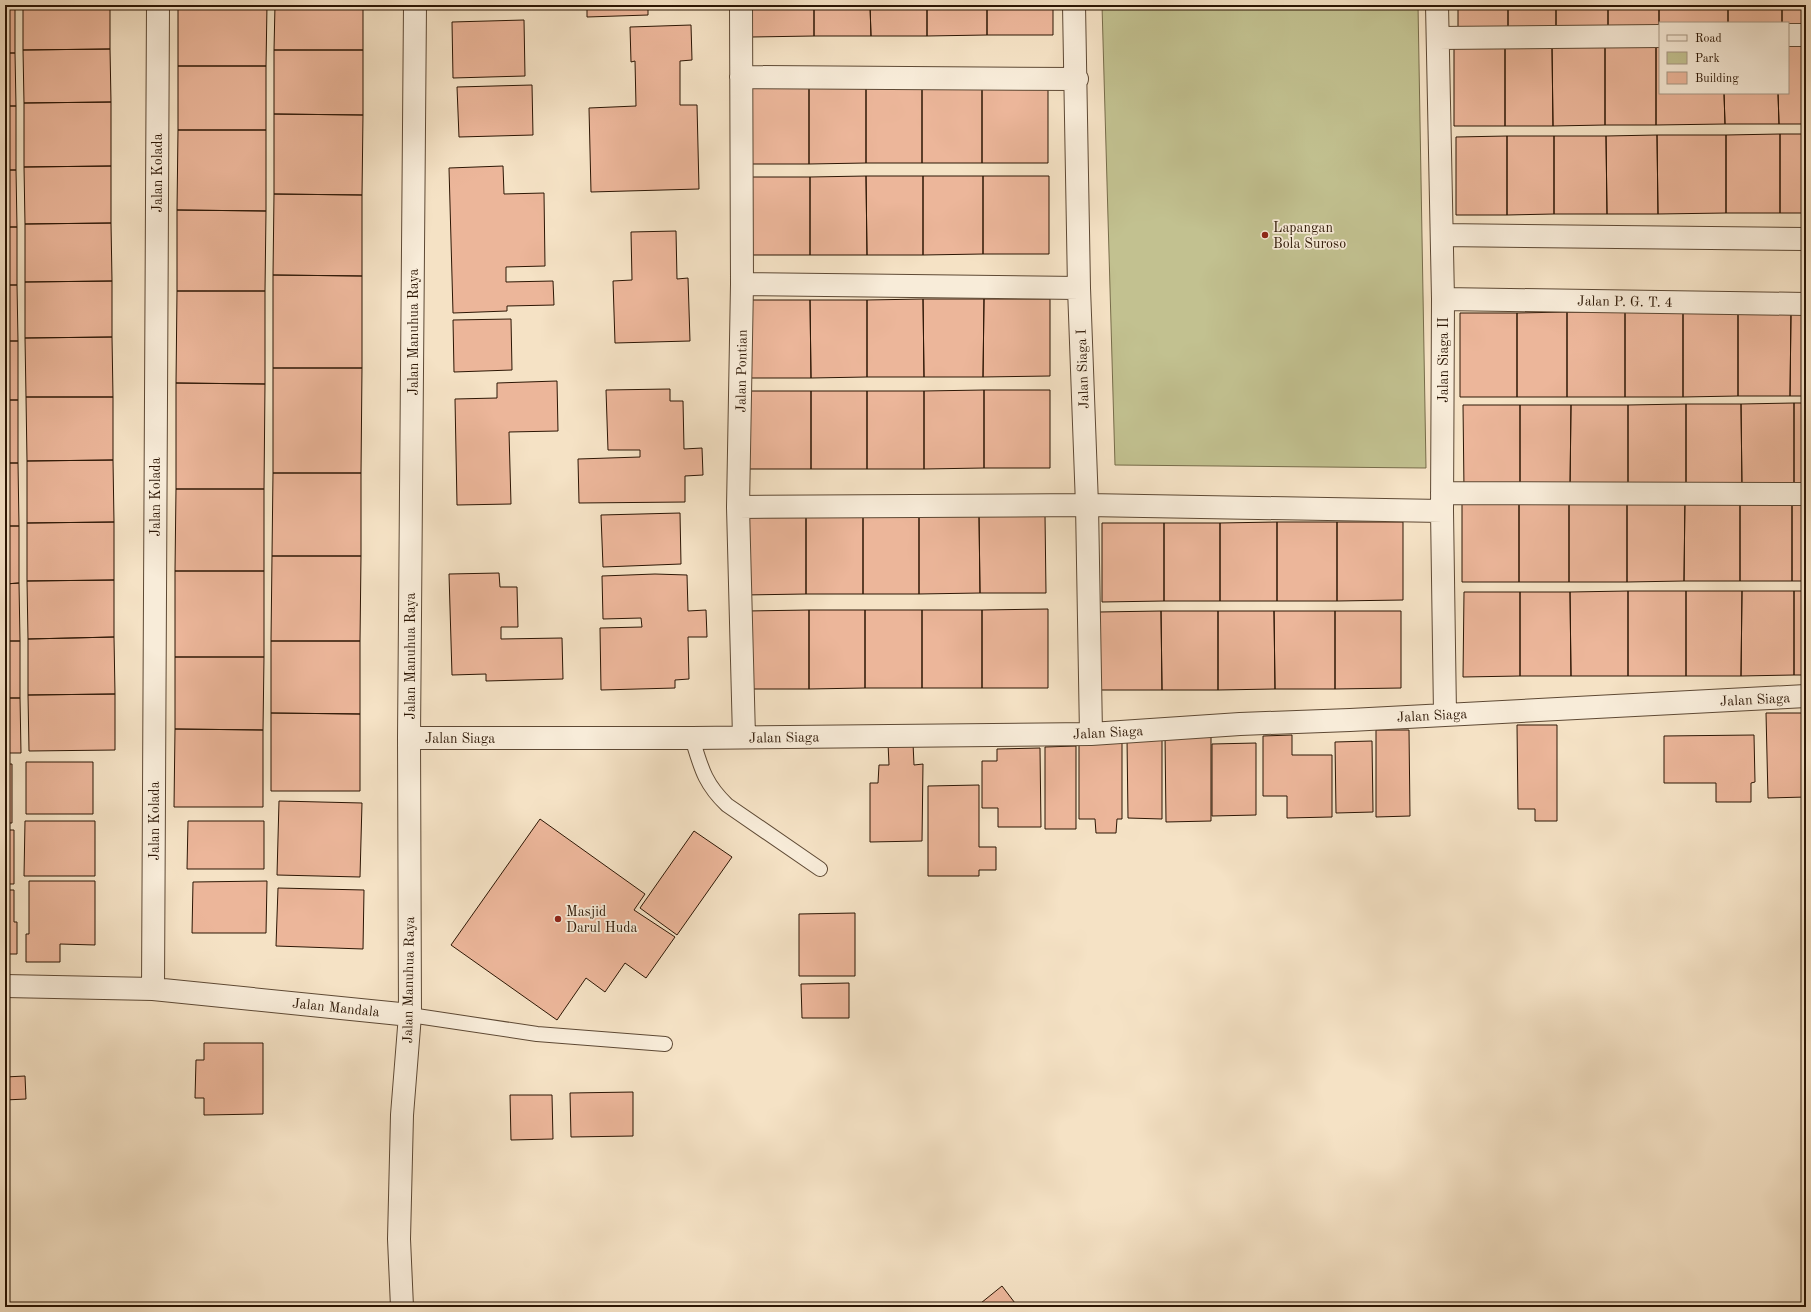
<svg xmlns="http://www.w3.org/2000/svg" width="1811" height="1312" font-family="'Old Standard TT',serif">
	<rect width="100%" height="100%" fill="#f5e2c5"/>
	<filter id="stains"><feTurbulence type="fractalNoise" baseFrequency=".005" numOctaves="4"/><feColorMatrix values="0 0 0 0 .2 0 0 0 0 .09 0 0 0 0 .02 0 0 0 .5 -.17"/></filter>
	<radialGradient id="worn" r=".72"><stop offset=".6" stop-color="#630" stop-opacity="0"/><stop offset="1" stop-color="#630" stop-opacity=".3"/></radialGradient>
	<path fill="#c2c190" stroke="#776c4a" d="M1102 5H1418L1426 468 1115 465Z"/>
	<path fill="#ecb69a" stroke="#2c1604" d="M5 5H15V53H5Z
		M23 5H110V49L23 50Z
		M178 5H267L266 66H178Z
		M275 5H363V50H274Z
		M587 5H648V15L587 17Z
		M752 5H814V36L752 37Z
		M814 5H870L871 36H814Z
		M870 5H927V36H871Z
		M927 5H987V35L927 36Z
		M987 5H1053V35H987Z
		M1458 5H1508V31H1458Z
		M1508 5H1556V30L1508 31Z
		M1556 5H1608V30H1556Z
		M1608 5H1659V29L1608 30Z
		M1659 5H1728V23H1660L1659 29Z
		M1728 5H1782V23H1728Z
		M1782 5H1806V28L1788 29V23H1782Z
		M524 20 525 76 453 78 452 22Z
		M691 25 692 60 680 61V105H697L699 189 591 192 589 108 636 106 635 61 631 62 630 27Z
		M1788 45H1806V124H1779L1778 93H1788Z
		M1656 46H1660V93H1724L1725 124 1656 125Z
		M1656 46V125H1605V47Z
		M1552 47 1553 126H1505V48Z
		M1552 47H1605V125L1553 126Z
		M1454 48H1505V126H1454Z
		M110 49 111 102 24 103 23 50Z
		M274 50H363V115L274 114Z
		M5 53H15L16 106H5Z
		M178 66H266V130H178Z
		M532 85 533 135 459 137 457 87Z
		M922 85V163H866V86Z
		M922 85H982V163H922Z
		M982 85H1048V163H982Z
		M747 86H809V164H747Z
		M809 86H866V163L809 164Z
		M1724 93H1778L1779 124H1725Z
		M111 102V166L24 167V103Z
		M5 106H16V170H5Z
		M274 114 363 115 362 195 274 194Z
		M178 130H266V211L177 210Z
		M1780 134V213H1726V135Z
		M1780 134H1806V213H1780Z
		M1657 135 1658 214H1607L1606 136Z
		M1657 135H1726V213L1658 214Z
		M1507 136V215H1456V137Z
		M1507 136H1554V214L1507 215Z
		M1554 136H1606L1607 214H1554Z
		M111 166V223L25 224 24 167Z
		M503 166 504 194 544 193 545 266 506 267V282L553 281 554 305 507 306V311L453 313 449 168Z
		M5 170H16L17 227H5Z
		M866 176 867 255H810V177Z
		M866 176H923V255H867Z
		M923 176H983V254L923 255Z
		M983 176H1049V254H983Z
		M747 177H810V255H748Z
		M274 194 362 195V276L273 275Z
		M177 210 266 211 265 291H177Z
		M111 223 112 281 25 282V224Z
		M5 227H17V285H5Z
		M676 231 677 279 688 278 690 341 615 343 613 281 632 280 631 232Z
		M273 275 362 276V368H273Z
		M112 281V337L25 338V282Z
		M5 285H17L18 341H5Z
		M177 291H265V384L176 383Z
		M923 299H984L983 377H924Z
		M923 299 924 377H867V300Z
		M984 299H1050V376L983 377Z
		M748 300H810L811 378H748Z
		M810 300H867V377L811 378Z
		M1806 311V396H1790L1791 312Z
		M1567 312H1625V397H1567Z
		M1567 312V397H1517V313Z
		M1625 312H1683V397H1625Z
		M1683 312H1738V396L1683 397Z
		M1738 312H1791L1790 396H1738Z
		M1460 313H1517V397H1460Z
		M511 319 512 370 454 372 453 320Z
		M112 337 113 397H26L25 338Z
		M5 341H18V400H5Z
		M273 368H362L361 473H273Z
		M557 381 558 431 509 432 511 504 457 505 455 399 497 398V383Z
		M176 383 265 384 264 489H176Z
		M670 389V401H683L684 449 702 448 703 475 685 476V502L579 503 578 459 640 457V450H608L606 390Z
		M984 390V468L924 469V391Z
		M984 390H1050V468H984Z
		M749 391H811V469H748Z
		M811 391H867V469H811Z
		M867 391H924V469H867Z
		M26 397H113V460L27 461Z
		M5 400H18V463H5Z
		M1794 403H1806V489H1794Z
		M1794 403V489H1742L1741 404Z
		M1686 404V489H1628V405Z
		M1686 404H1741L1742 489H1686Z
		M1463 405H1520V490H1464Z
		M1520 405H1571L1570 489 1520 490Z
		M1571 405H1628V489H1570Z
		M113 460 114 522 27 523V461Z
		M5 463H18L19 526H5Z
		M273 473H361V556H272Z
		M176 489H264V571H175Z
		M1685 496 1684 581 1627 582V497Z
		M1685 496H1740V581H1684Z
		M1740 496H1792V581H1740Z
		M1792 496H1806V581H1792Z
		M1462 497H1519V582H1462Z
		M1519 497H1569V582H1519Z
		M1569 497H1627V582H1569Z
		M680 513 681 564 603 567 601 515Z
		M979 515 980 593 919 594V516Z
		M979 515H1045L1046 593H980Z
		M744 516H806V594L744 595Z
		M806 516H863V594H806Z
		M863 516H919V594H863Z
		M114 522V580L27 581V523Z
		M1277 522H1337V601H1277Z
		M1277 522V601H1220V523Z
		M1337 522H1403V600L1337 601Z
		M1102 523H1164V601L1102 602Z
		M1164 523H1220V601H1164Z
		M5 526H19V583L5 584Z
		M272 556H361L360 641H271Z
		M175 571H264V657H175Z
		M499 573 500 587H517L518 627H501V639L562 638 563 679 486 681V674L452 675 449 574Z
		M655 574 687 575 688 611 706 610 707 637H688L689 679 675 680V688L601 690 600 628 642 627 641 618 603 619 602 576Z
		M114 580V637L28 639 27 581Z
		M19 583 20 641H5V584Z
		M1628 591V676H1571L1570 592Z
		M1628 591H1686V676H1628Z
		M1686 591H1742L1741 676H1686Z
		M1742 591H1794V675L1741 676Z
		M1794 591H1806V675H1794Z
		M1464 592H1520V676L1463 677Z
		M1520 592H1570L1571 676H1520Z
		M1048 609V688H982V610Z
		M809 610H865V688L809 689Z
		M809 610V689H747V611Z
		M865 610H922V688H865Z
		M922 610H982V688H922Z
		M1161 611H1218V690H1162Z
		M1161 611 1162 690H1099V612Z
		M1218 611H1274L1275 689 1218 690Z
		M1274 611H1335V689H1275Z
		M1335 611H1401V688L1335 689Z
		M114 637 115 694 28 695V639Z
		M5 641H20V698H5Z
		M271 641H360V714L271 713Z
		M175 657H264L263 730 175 729Z
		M115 694V750L29 751 28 695Z
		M5 698H20L21 753H5Z
		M271 713 360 714V791H271Z
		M1766 713H1806V797L1768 798Z
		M1517 725H1557V821H1535V809H1518Z
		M175 729 263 730V807H174Z
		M1376 730H1409L1410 816 1376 817Z
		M1211 733V821L1166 822 1165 734Z
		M1292 735V755H1332V817L1287 818V796H1263V736Z
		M1754 735 1755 782 1751 783V802H1716V783H1664V736Z
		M1162 737V819L1128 818 1127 738Z
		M1079 740H1122V819H1117L1116 833H1096L1095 819H1079Z
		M1372 741 1373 812 1336 813 1335 742Z
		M888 743H913L914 765 923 764 922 841 870 842V783H878L879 765H889Z
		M1256 743V815L1212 816V744Z
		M1076 746V829H1045V747Z
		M1040 748 1041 827H998V808H982V761H997V749Z
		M26 762H93V814H26Z
		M5 764H12V823H5Z
		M979 785V847H996V870H979V876H928V786Z
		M279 801 362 803 360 877 277 875Z
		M540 819 645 894 634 910 675 937 646 978 625 963 605 992 586 978 557 1020 451 945Z
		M25 821H95V876H24Z
		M188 821H264V869H187Z
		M5 830H14V884H5Z
		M694 831 732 857 677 935 640 908Z
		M29 881H95V945L60 944V962H26V934H29Z
		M267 881 266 933H192L193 882Z
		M278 888 364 890 363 949 276 946Z
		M5 890H14V922H17V954H5Z
		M855 913V976H799V914Z
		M849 983V1018H802L801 984Z
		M204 1043H263V1114L204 1115V1098H195L196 1060H204Z
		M25 1076 26 1099 5 1100V1077Z
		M633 1092V1136L571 1137 570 1093Z
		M510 1095H552L553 1139 511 1140Z
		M1002 1286 1018 1307H976Z"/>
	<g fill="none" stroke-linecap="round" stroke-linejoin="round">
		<defs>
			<path id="service" d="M692 738C701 767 704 783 727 805L820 869
				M410 1015 537 1034 665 1044"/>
			<path id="minor" d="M741 5 742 284 738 507 744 737
				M1074 5 1079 288 1087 505 1091 734
				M1437 5 1443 299 1442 511 1445 714
				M1788 35H1806
				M1438 38 1660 36
				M741 77 1077 79
				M1442 235 1806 239
				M742 284 1079 288
				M1443 299 1806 304
				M1442 493 1806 494
				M738 507 1087 505 1442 511
				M409 738H692L1091 734 1240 724 1350 720 1806 696
				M5 986 153 989 410 1015
				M153 989 158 5
				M402 1307 399 1239 402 1115 410 1015 409 738 415 5"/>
		</defs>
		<use href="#service" stroke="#5e4934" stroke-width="16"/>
		<use href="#minor" stroke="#5e4934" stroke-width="24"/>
		<use href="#service" stroke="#f8ecd9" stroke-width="14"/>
		<use href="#minor" stroke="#f8ecd9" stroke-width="22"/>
	</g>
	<g fill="#8f2418" stroke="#f8ecd9" stroke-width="1.5">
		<circle cx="1265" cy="235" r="4"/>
		<circle cx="558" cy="919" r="4"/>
	</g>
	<g text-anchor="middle" stroke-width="3.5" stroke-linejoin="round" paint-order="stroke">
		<g font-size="14" fill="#2c1604" stroke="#f8ecd9">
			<text transform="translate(157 173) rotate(-90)" y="5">Jalan Kolada</text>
			<text transform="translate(1625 301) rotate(1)" y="5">Jalan P. G. T. 4</text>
			<text transform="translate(413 332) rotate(-90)" y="5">Jalan Manuhua Raya</text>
			<text transform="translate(1443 360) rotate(-90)" y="5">Jalan Siaga II</text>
			<text transform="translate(1082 369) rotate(-92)" y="5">Jalan Siaga I</text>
			<text transform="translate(741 371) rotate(-89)" y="5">Jalan Pontian</text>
			<text transform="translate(155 497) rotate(-90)" y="5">Jalan Kolada</text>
			<text transform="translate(410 656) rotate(-90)" y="5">Jalan Manuhua Raya</text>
			<text transform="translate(1755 699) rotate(-3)" y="5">Jalan Siaga</text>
			<text transform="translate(1432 715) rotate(-3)" y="5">Jalan Siaga</text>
			<text transform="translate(1108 732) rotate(-3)" y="5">Jalan Siaga</text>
			<text transform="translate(784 737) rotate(-1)" y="5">Jalan Siaga</text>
			<text x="460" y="743">Jalan Siaga</text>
			<text transform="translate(154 821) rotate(-90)" y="5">Jalan Kolada</text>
			<text transform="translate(408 980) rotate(-89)" y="5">Jalan Manuhua Raya</text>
			<text transform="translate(336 1007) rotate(6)" y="5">Jalan Mandala</text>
		</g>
		<g font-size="14" fill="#2c1604" stroke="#f8ecd9" text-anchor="start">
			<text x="1273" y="232">Lapangan<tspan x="1273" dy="16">Bola Suroso</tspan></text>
			<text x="566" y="916">Masjid<tspan x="566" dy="16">Darul Huda</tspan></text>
		</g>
	</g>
	<rect width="1811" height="1312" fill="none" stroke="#f5e2c5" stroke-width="20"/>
	<rect x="6" y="6" width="1799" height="1300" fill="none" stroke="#2c1604" stroke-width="2"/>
	<rect x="10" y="10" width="1791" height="1292" fill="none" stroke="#2c1604"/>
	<rect x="1659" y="22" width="130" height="72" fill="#f8ecd9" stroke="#a69684"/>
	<rect x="1667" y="35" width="20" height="6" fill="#f8ecd9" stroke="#a69684"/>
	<text x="1695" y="42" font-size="12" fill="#2c1604">Road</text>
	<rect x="1667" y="52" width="20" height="12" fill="#c2c190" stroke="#a69684"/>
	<text x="1695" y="62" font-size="12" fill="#2c1604">Park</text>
	<rect x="1667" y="72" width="20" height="12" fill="#ecb69a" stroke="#a69684"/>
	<text x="1695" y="82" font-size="12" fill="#2c1604">Building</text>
	<rect width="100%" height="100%" filter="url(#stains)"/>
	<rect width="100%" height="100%" fill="url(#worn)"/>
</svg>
